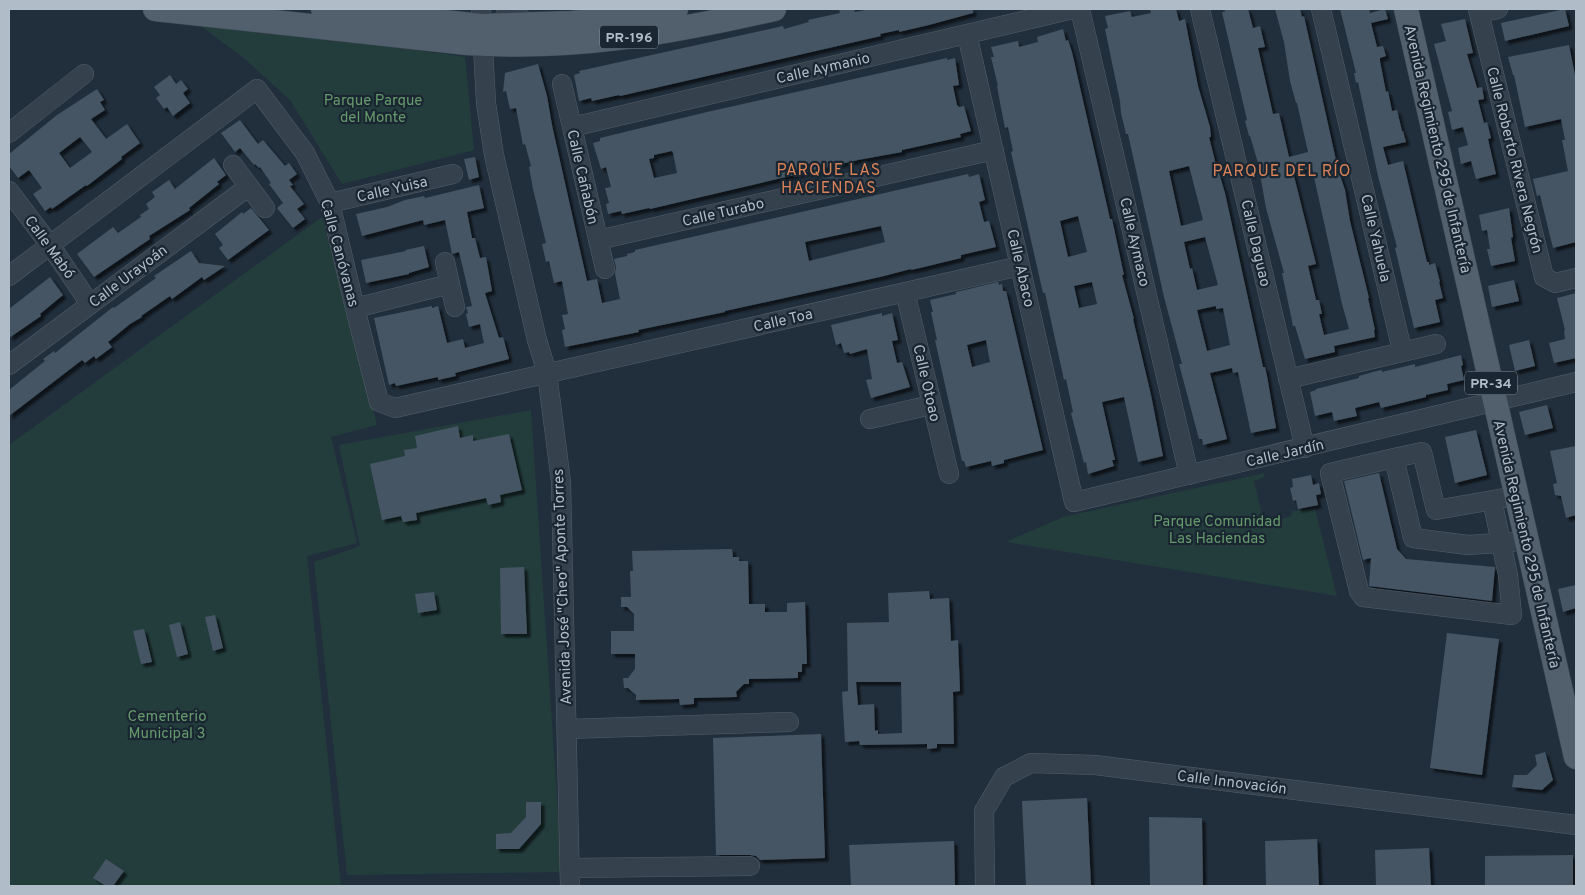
<svg xmlns="http://www.w3.org/2000/svg" width="1585" height="895" font-family="Overpass,sans-serif">
	<defs>
		<filter id="shadow"><feDropShadow dx="3.5" dy="3.5" stdDeviation="1" flood-color="#0009"/></filter>
	</defs>
	<rect width="100%" height="100%" fill="#212f3c"/>
	<path fill="#233d3d" d="M190 18 465 57 474 150 342 184 290 100 245 59Z
		M322 217 377 425 331 437 357 543 307 556 341 886H9V445Z
		M531 410 562 872 347 875 314 562 360 546 339 445Z
		M1265 473 1263 478 1254 481 1263 518 1271 516 1279 520 1291 516 1292 511 1315 509 1337 596 1006 542 1063 517Z"/>
	<path fill="#445563" fill-rule="evenodd" filter="url(#shadow)" d="M839 9H854L855 12 871 9H973V13L929 25 899 32V30L880 34 881 36 620 96 619 95 592 101 591 98 579 101 574 75 580 73 579 71 783 26 784 29 809 22 808 20 840 13Z
		M1150 9H1176L1179 21 1185 19 1198 86 1210 127 1211 137H1209L1218 173H1219L1225 193 1263 367H1265L1267 376 1276 428 1251 433 1238 372 1233 373 1232 368 1210 373 1227 439 1203 445 1202 439H1199L1179 364H1182L1164 297 1128 134H1126L1121 113 1120 101 1105 29 1108 28 1105 16 1130 11 1132 17 1151 13ZM1189 166 1203 220 1181 226 1169 171ZM1205 237 1218 285 1197 290 1192 268 1190 269 1184 242ZM1216 306V309L1223 308 1230 345 1207 351 1197 310Z
		M1224 9H1248L1253 28 1260 26 1265 47 1258 48 1273 114 1279 113 1289 157 1308 152 1297 103H1296L1290 81 1284 42 1275 9H1300L1302 17 1304 16 1338 169 1345 190 1350 221 1369 298H1368L1375 330H1374L1375 337 1334 346 1335 352 1305 359 1295 326H1293L1282 273H1284L1266 208 1258 163 1250 136H1249L1245 121 1247 120 1222 12H1225ZM1312 168 1342 304 1349 329 1324 335 1319 314H1322L1319 300H1316L1308 266 1316 264 1293 172Z
		M1340 9H1369L1370 13 1385 9 1388 19 1371 23 1377 47 1383 46 1386 56 1380 58V61L1386 92 1388 91 1392 111 1397 110 1402 131H1403L1406 142 1383 147 1388 165 1403 161 1427 262H1429V265L1435 263 1440 282H1439L1443 298 1435 300 1440 322 1414 328 1395 248 1397 247 1378 176 1358 82 1356 83 1354 73H1356Z
		M1565 9 1569 26 1505 41 1501 23Z
		M1465 19 1473 53 1467 54 1477 88 1482 87 1484 99 1478 100 1484 123 1487 122 1491 138 1488 139 1496 174 1476 179 1471 161 1461 164 1458 148 1468 145 1463 127 1452 130 1448 112 1452 111 1434 44 1446 41 1441 24Z
		M1063 29 1066 41 1068 40 1072 52 1110 219H1112L1124 275H1122L1134 319H1133L1151 395 1163 456 1138 462 1124 397 1102 402 1115 460H1112L1114 466 1088 474 1086 462 1084 463 1074 425 1071 413 1073 412 1066 379 1064 380 1045 293H1043L1011 152 1013 151 1008 127 1005 128 1001 108 997 86H998L991 57H994L991 47 1018 41 1019 47 1038 42 1037 37ZM1078 216 1087 252 1068 257 1060 221ZM1092 282 1097 304 1079 308 1074 286Z
		M1569 45 1576 80V242L1553 248 1540 195 1537 196 1533 179 1568 171 1562 140H1565L1561 119 1525 127 1514 75H1513L1508 57Z
		M947 58V60L955 58 959 85 953 86 957 105 959 107 964 106 971 131 960 134 961 137 902 150V152L858 160 650 209 649 208 622 214 621 211 608 214 606 204 609 203 605 188 611 187 606 167 601 169 593 143 600 141V138L707 112ZM672 151 673 153 677 173 654 178 649 159 654 158V155Z
		M538 64 547 96 552 125 587 281 597 279 602 303 620 299 615 274 616 267 614 259 627 256V254L635 252V250L968 174 969 177 979 174 985 200 979 202 984 222 989 221 996 247 961 255V258L924 267 911 270V269L880 277 725 311V312L638 330 639 332 565 347 562 330 565 329 562 315 568 314 562 281 554 283 549 261 546 262 542 244 546 243 533 189 529 167 531 166 525 144 523 145 516 108 510 109 506 91 503 92 505 73ZM881 226 885 242 809 261 805 242Z
		M170 75 176 84 181 80 188 89 183 93 190 103 173 116 167 107 164 109 156 98 160 95 154 87Z
		M97 89 104 100 100 102 105 110 91 119 104 136 106 139 127 124 140 143 121 157 122 159 87 186 86 185 52 209 51 207 45 211 33 194 42 188 29 170 18 178 9 166V154L57 115ZM80 137 92 152 70 168 59 153Z
		M240 120 258 144 263 140 285 166 289 163 297 174 289 180 293 185 290 186 304 204 297 209 305 219 293 228 277 208 283 203 269 184 271 183 260 167 259 168 255 164 254 165 240 148 235 152 221 133Z
		M475 157 479 177 469 180 464 159Z
		M214 158 226 175 217 182 219 184 189 208 190 210 149 236 150 239 94 277 77 254 113 227 118 233 141 217 140 215 149 209 146 204 155 197 152 192 169 180 175 189Z
		M479 185 484 208 467 212 472 238H475L480 258 486 257 492 291 485 293 499 338 503 337 509 359 455 373 456 376 438 380V377L396 386 395 383 389 385 374 318 432 306V308L438 306 447 343 463 339 465 348 484 343 480 324 469 327 466 314 468 313 466 307 472 306 459 252 452 254 445 220 424 225 423 220 362 236 356 214 387 207 405 200 424 196 425 198Z
		M251 208 269 230 228 260 219 248 223 245 215 234 242 212 243 214Z
		M1509 208 1513 237 1511 238 1515 261 1491 266 1487 249H1490L1487 230 1482 231 1479 215Z
		M424 246 429 267 409 273V274L366 283 361 260 406 251 405 250Z
		M191 251 199 263 225 266 204 280 202 277 172 299 170 296 141 316 142 317 130 324 108 342 112 347 96 359 94 356 85 363 82 360 9 416V390L45 361 43 359 54 351 55 353 113 307 114 308 156 278 154 276Z
		M50 277 63 295 40 314 41 316 9 338V309Z
		M1514 280 1519 301 1492 307 1488 286Z
		M998 282 999 285 1002 284 1003 291H1006L1043 450 1004 460V463L992 466 991 461 966 467 964 461H962L935 340H937L931 312H933L930 300 956 294V292ZM986 340 990 362 972 367 967 345Z
		M1576 293V358L1554 363 1549 343 1565 339 1564 331 1565 330 1557 298Z
		M882 313V316L892 313 898 340 892 341 897 363 902 362 910 387 871 398 866 380 872 379 867 349 850 354 849 352 844 353 841 343 836 345 831 325Z
		M1529 340 1535 366 1515 371 1509 345Z
		M1461 355 1463 365 1461 366 1464 380 1447 384 1448 390 1426 395V397L1381 408 1379 402 1355 408 1357 416 1334 421 1332 412 1315 416 1310 392 1316 390V389L1359 378V376L1373 372 1382 370V372L1415 364V367Z
		M1547 405 1553 428 1525 435 1519 412Z
		M458 426 460 438 473 435V441L509 434 522 490 500 495 501 502 488 505 486 498 416 513 417 520 403 522 401 516 382 520 370 464 405 456 404 450 417 448 415 436Z
		M1476 430 1487 475 1455 483 1445 437Z
		M1576 446V515L1566 518 1561 496 1555 495 1553 484 1557 483 1550 451Z
		M1379 473 1397 549 1406 559 1495 567 1492 601 1369 586 1371 558 1363 560 1344 481Z
		M1311 475 1313 485 1319 483 1321 494 1316 495 1318 505 1298 509 1296 500 1293 501 1290 488 1293 487 1292 479Z
		M732 549 733 557H739V561H748L749 604H765V612H787V603L805 602 807 664H802V672H798V678L749 679V684H744L736 692 737 697 694 698V704L680 705 679 699 636 700V695L628 688H624L623 678H628L635 669V654H611V631H634V614L627 607H621V597H631L630 571H633L632 551Z
		M524 567 527 634H501L500 568Z
		M1576 585V608L1563 612 1558 589Z
		M929 591 930 599 949 598 951 641 958 640 960 691 953 692 954 744H937V748L927 749V744L860 745 859 741 845 742 842 692 848 691 847 623 889 622 888 593ZM856 682H901L902 733 878 734V730L875 731 874 704 858 705Z
		M434 592 437 610 418 613 415 594Z
		M215 615 223 648 213 651 205 617Z
		M180 622 188 654 177 657 169 625Z
		M144 629 152 662 141 664 133 631Z
		M1447 633 1499 639 1482 775 1430 768Z
		M821 734 825 858 760 860 756 856 750 855H716L713 738Z
		M1545 752 1553 780 1542 790 1512 787 1514 775H1527L1537 765 1535 755Z
		M1087 798 1091 886H1026L1022 801Z
		M526 802H541V824L519 849H496V834L511 833 526 817Z
		M1149 817 1202 818 1203 886H1150Z
		M1317 839 1319 886H1266L1265 841Z
		M954 841 955 886H851L849 845Z
		M1429 848 1431 886H1376L1375 850Z
		M1573 855V886H1485V856Z
		M106 859 124 871 113 886H106L93 878Z"/>
	<g fill="none" stroke-linecap="round" stroke-linejoin="round">
		<defs>
			<path id="minor" d="M481 9 486 103 494 155 537 340 547 373 561 482 570 886
				M506 9 529 24
				M1080 9 1189 475
				M1200 9 1305 448
				M1321 9 1402 350
				M1478 9 1544 277 1555 283 1576 278
				M1479 13 1498 9
				M967 34 1074 502 1576 382
				M562 84 605 269
				M572 127 1073 9
				M9 133 84 74
				M233 165 265 208
				M9 191 50 245 90 304
				M330 203 453 174
				M598 240 994 150
				M445 262 455 307
				M9 276 257 89 305 153 330 203 355 308 379 402 395 408 1020 266
				M905 292 949 474
				M355 308 450 284
				M9 365 248 187
				M1288 379 1436 344
				M870 419 931 405
				M1394 458 1330 473 1359 591 1363 597 1512 615 1508 575 1492 500
				M1504 498 1436 510 1422 452 1394 458 1413 538 1468 545 1513 542
				M567 729 789 722
				M570 868 750 866
				M985 886 984 811 1004 777 1031 763 1095 765 1576 825"/>
			<path id="major" d="M155 9 467 43C575 50 669 33 774 9
				M323 9 481 26 572 23 628 18 676 9
				M1406 9 1576 757"/>
		</defs>
		<use href="#minor" stroke="#535f6a" stroke-width="20"/>
		<use href="#major" stroke="#3e4a55" stroke-width="25"/>
		<use href="#minor" stroke="#35414c" stroke-width="19"/>
		<use href="#major" stroke="#52606d" stroke-width="24"/>
	</g>
	<g text-anchor="middle" stroke-width="4.5" stroke-linejoin="round" paint-order="stroke">
		<g fill="#1a2631" stroke="#838f9b" stroke-width="1">
			<rect x="600" y="25.5" width="58" height="23" rx="4"/>
			<rect x="1465" y="371.5" width="52" height="23" rx="4"/>
		</g>
		<g font-size="14" font-weight="bold" fill="#b0bcc8">
			<text x="629" y="42">PR-196</text>
			<text x="1491" y="388">PR-34</text>
		</g>
		<g font-size="15" fill="#b0bcc8" stroke="#1a2631">
			<text transform="translate(823 68) rotate(-13)" y="5">Calle Aymanio</text>
			<text transform="translate(1438 149) rotate(77)" y="5">Avenida Regimiento 295 de Infantería</text>
			<text transform="translate(1515 160) rotate(76)" y="5">Calle Roberto Rivera Negrón</text>
			<text transform="translate(583 177) rotate(77)" y="5">Calle Cañabón</text>
			<text transform="translate(392 189) rotate(-13)" y="5">Calle Yuisa</text>
			<text transform="translate(723 212) rotate(-13)" y="5">Calle Turabo</text>
			<text transform="translate(1376 238) rotate(77)" y="5">Calle Yahuela</text>
			<text transform="translate(1135 242) rotate(77)" y="5">Calle Aymaco</text>
			<text transform="translate(1256 243) rotate(77)" y="5">Calle Daguao</text>
			<text transform="translate(50 247) rotate(54)" y="5">Calle Mabó</text>
			<text transform="translate(340 253) rotate(75)" y="5">Calle Canóvanas</text>
			<text transform="translate(1021 268) rotate(77)" y="5">Calle Abaco</text>
			<text transform="translate(128 276) rotate(-37)" y="5">Calle Urayoán</text>
			<text transform="translate(783 320) rotate(-13)" y="5">Calle Toa</text>
			<text transform="translate(927 383) rotate(77)" y="5">Calle Otoao</text>
			<text transform="translate(1285 453) rotate(-13)" y="5">Calle Jardín</text>
			<text transform="translate(1527 544) rotate(77)" y="5">Avenida Regimiento 295 de Infantería</text>
			<text transform="translate(562 587) rotate(-92)" y="5">Avenida José "Cheo" Aponte Torres</text>
			<text transform="translate(1232 782) rotate(7)" y="5">Calle Innovación</text>
		</g>
		<g font-size="15" fill="#659b6c" stroke="#1a2631">
			<text x="373" y="105">Parque Parque<tspan x="373" dy="17">del Monte</tspan></text>
			<text x="1217" y="526">Parque Comunidad<tspan x="1217" dy="17">Las Haciendas</tspan></text>
			<text x="167" y="721">Cementerio<tspan x="167" dy="17">Municipal 3</tspan></text>
		</g>
		<g font-size="16" letter-spacing="1" fill="#db8358" stroke="#1a2631">
			<text x="829" y="175">PARQUE LAS<tspan x="829" dy="18">HACIENDAS</tspan></text>
			<text x="1282" y="176">PARQUE DEL RÍO</text>
		</g>
	</g>
	<rect width="1585" height="895" fill="none" stroke="#b0bcc8" stroke-width="20"/>
</svg>
